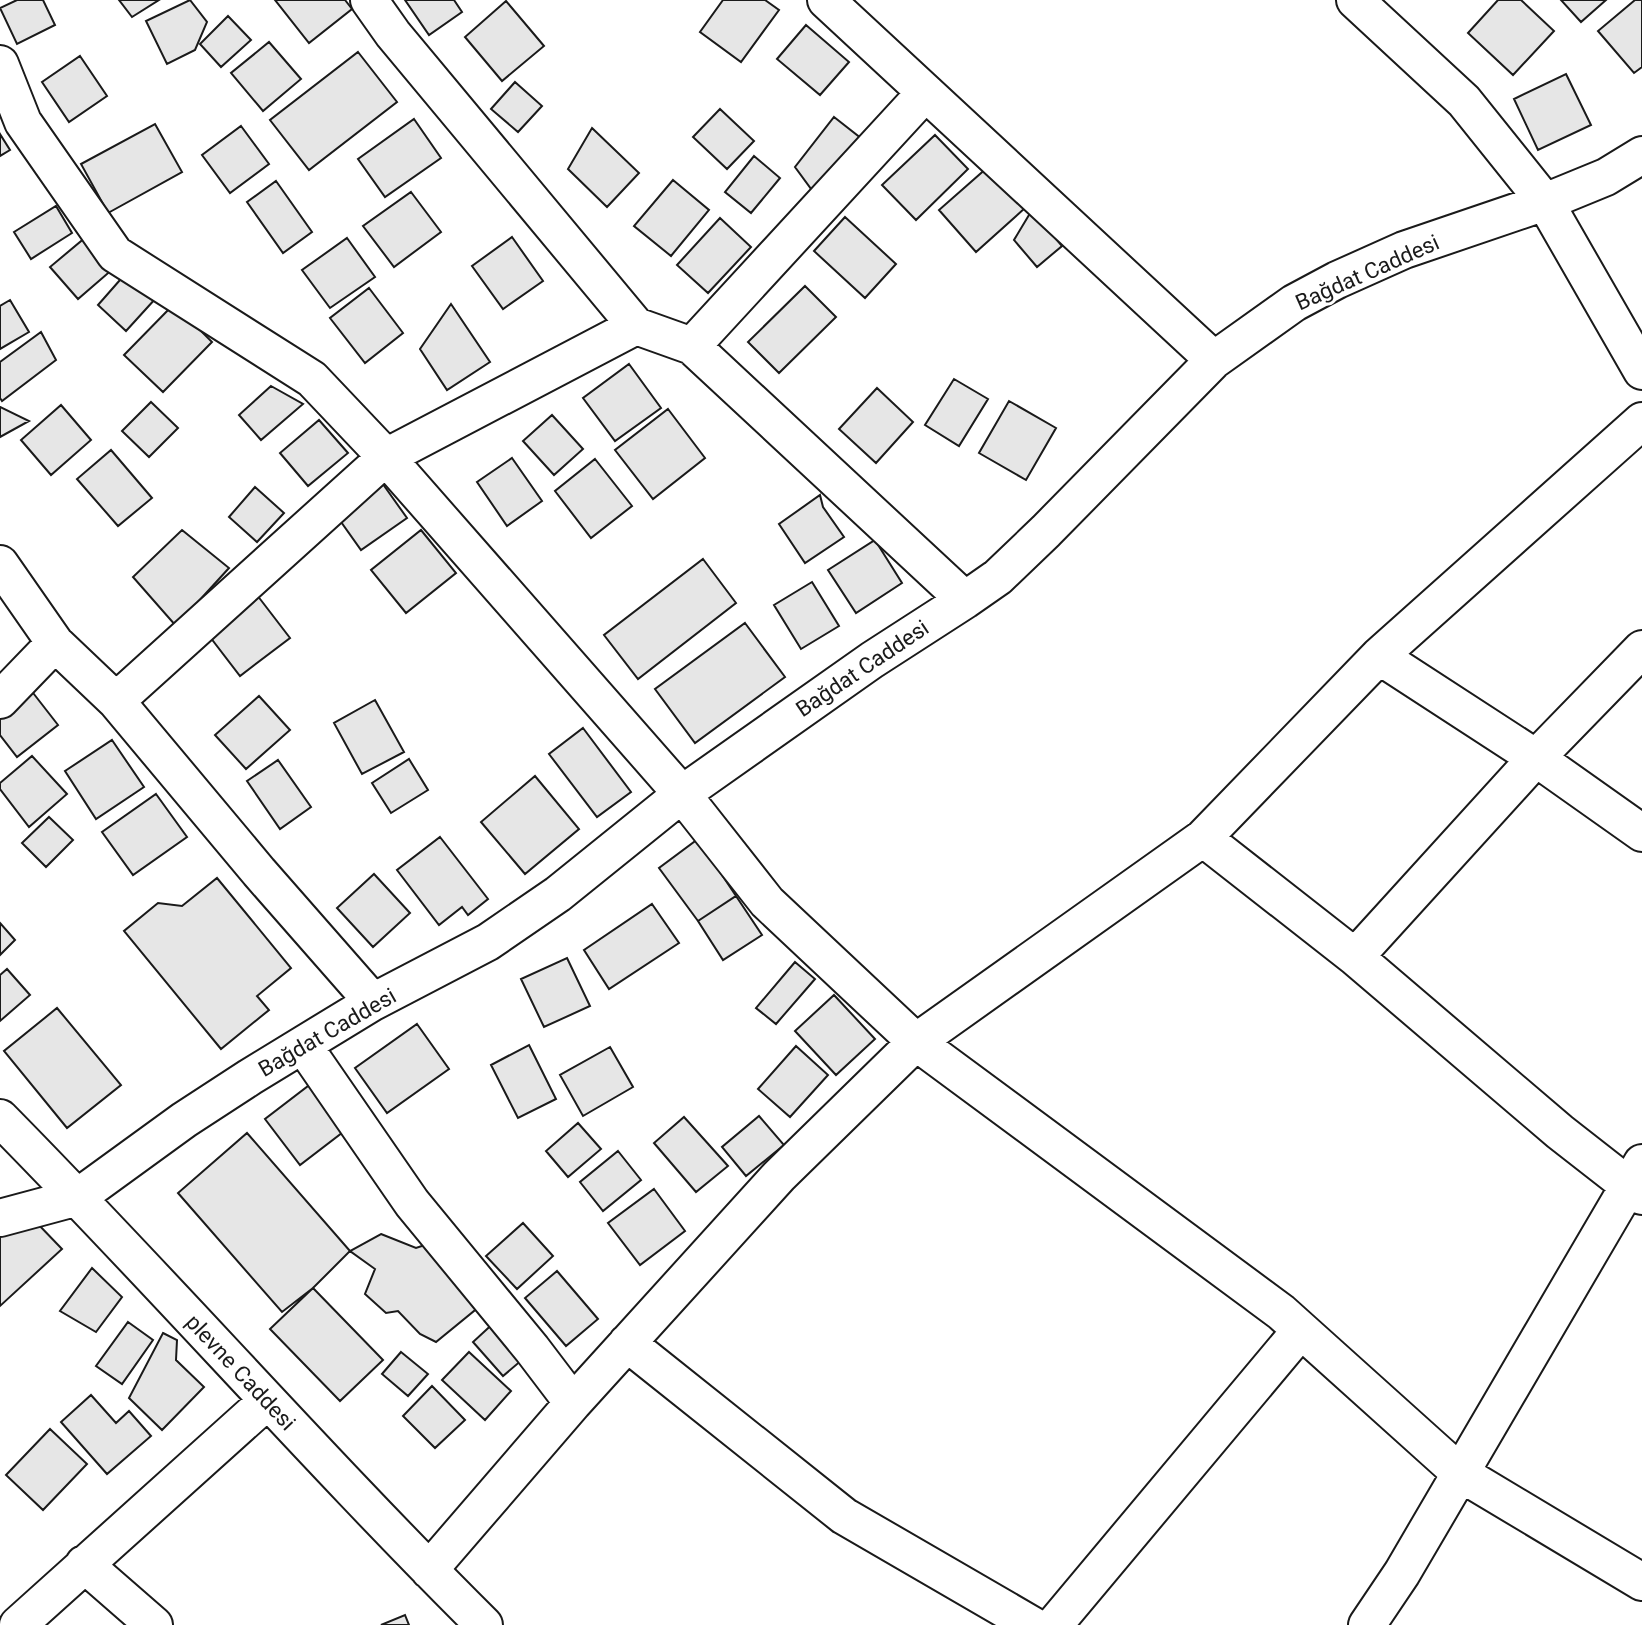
<svg xmlns="http://www.w3.org/2000/svg" width="1642" height="1625" font-family="Roboto,sans-serif">
	<rect width="100%" height="100%" fill="#fff"/>
	<path fill="#e6e6e6" stroke="#1a1a1a" stroke-width="2" d="M17 0H43L55 25 17 44 0 8Z
		M119 0H159L132 17Z
		M190 0 207 22 195 50 167 64 146 21Z
		M275 0H345L352 9 309 43Z
		M405 0H454L462 12 429 35Z
		M723 0H765L779 10 741 62 700 32Z
		M1498 0H1521L1554 31 1513 75 1468 33Z
		M1561 0H1606L1581 22Z
		M1635 0H1642V67L1634 73 1598 31Z
		M506 1 544 46 502 81 465 37Z
		M228 16 251 40 221 67 200 44Z
		M806 25 849 62 820 95 777 59Z
		M269 42 301 79 263 111 231 73Z
		M358 52 397 102 309 170 270 120Z
		M80 56 107 96 69 122 42 82Z
		M1566 74 1591 125 1538 150 1514 99Z
		M515 82 542 106 518 132 491 109Z
		M720 109 754 141 727 169 693 137Z
		M834 117 862 139 817 197 795 167Z
		M414 119 441 158 385 197 358 159Z
		M155 124 182 172 108 213 81 164Z
		M241 126 269 164 230 193 202 155Z
		M592 128 639 173 607 207 568 169Z
		M0 134 10 150 0 156Z
		M935 135 968 169 916 220 882 185Z
		M754 156 780 178 751 213 725 192Z
		M988 167 1025 208 976 252 939 210Z
		M673 180 709 210 671 256 634 226Z
		M276 181 312 232 283 253 247 202Z
		M411 192 441 232 394 267 363 226Z
		M56 206 72 233 31 259 14 232Z
		M1032 210 1062 246 1037 267 1014 240Z
		M845 217 896 264 865 298 814 251Z
		M720 218 751 247 708 293 677 265Z
		M86 237 114 268 78 299 50 267Z
		M512 237 543 281 503 309 472 266Z
		M347 238 375 277 330 308 302 270Z
		M127 272 156 298 126 331 98 305Z
		M805 286 836 317 779 373 748 342Z
		M369 288 403 333 365 363 330 318Z
		M10 300 29 332 0 349V306Z
		M174 304 212 342 163 392 124 355Z
		M451 304 490 362 447 390 420 349Z
		M41 332 56 360 2 401 0 398V362Z
		M629 364 661 408 615 441 583 398Z
		M954 379 988 399 959 446 925 425Z
		M271 386 303 404 261 440 239 415Z
		M877 388 913 422 876 463 839 429Z
		M1009 401 1056 428 1026 480 979 453Z
		M151 402 178 428 149 457 122 431Z
		M61 405 91 440 51 475 21 440Z
		M0 407 29 421 0 437Z
		M668 409 705 458 653 499 615 450Z
		M552 415 583 449 554 475 523 441Z
		M319 420 348 453 308 486 280 453Z
		M111 450 152 498 118 526 77 479Z
		M512 458 542 501 507 526 477 482Z
		M595 459 632 506 591 538 555 491Z
		M380 480 407 518 361 550 334 512Z
		M255 487 284 513 257 542 229 517Z
		M820 495 823 507 844 537 805 563 779 524Z
		M182 530 229 568 176 626 133 577Z
		M421 530 456 573 406 613 371 570Z
		M875 540 902 583 856 613 828 570Z
		M703 559 736 603 638 679 604 635Z
		M812 582 839 626 801 649 774 605Z
		M257 595 290 638 240 676 207 633Z
		M745 623 785 677 695 743 655 689Z
		M30 689 58 725 17 757 0 735V712Z
		M259 696 290 730 246 769 215 735Z
		M375 700 404 752 362 774 334 723Z
		M583 728 631 792 597 817 549 754Z
		M112 740 144 787 96 819 65 771Z
		M32 756 67 794 29 827 0 789V783Z
		M409 759 428 790 391 813 372 783Z
		M278 760 311 807 280 829 247 781Z
		M535 776 579 829 525 874 481 822Z
		M156 794 187 837 133 875 102 832Z
		M49 817 73 840 46 867 22 843Z
		M440 837 488 899 468 915 462 907 439 925 397 870Z
		M698 839 736 896 698 921 659 868Z
		M374 874 410 913 373 947 337 908Z
		M217 878 291 968 257 996 269 1010 221 1049 124 931 158 903 182 906Z
		M736 896 762 935 723 960 698 921Z
		M652 904 679 943 609 989 584 950Z
		M0 923 15 940 0 955Z
		M567 958 590 1006 544 1027 521 979Z
		M795 962 815 979 776 1024 756 1008Z
		M7 969 30 995 0 1021V975Z
		M834 995 875 1039 836 1075 795 1031Z
		M57 1008 121 1085 67 1128 4 1051Z
		M417 1024 449 1069 387 1113 355 1068Z
		M529 1045 556 1099 518 1118 491 1065Z
		M796 1046 828 1075 790 1117 758 1089Z
		M610 1047 633 1087 583 1116 560 1075Z
		M312 1083 347 1129 300 1165 265 1119Z
		M759 1116 784 1145 746 1176 722 1147Z
		M684 1117 728 1166 696 1192 654 1143Z
		M578 1123 601 1149 568 1177 546 1151Z
		M247 1133 350 1251 313 1288 282 1312 178 1193Z
		M618 1151 641 1180 603 1211 580 1182Z
		M654 1189 685 1231 640 1265 608 1223Z
		M36 1222 62 1249 0 1306V1234Z
		M523 1223 553 1256 517 1289 486 1256Z
		M381 1234 416 1248 428 1244 480 1306 436 1342 420 1334 398 1311 386 1313 365 1294 375 1269 350 1251Z
		M92 1268 122 1297 96 1332 60 1311Z
		M557 1271 598 1319 566 1346 525 1298Z
		M313 1288 383 1360 340 1401 270 1329Z
		M498 1319 529 1354 503 1376 473 1342Z
		M128 1322 153 1340 122 1384 96 1366Z
		M163 1333 177 1340 176 1360 204 1387 162 1430 129 1398Z
		M401 1352 428 1374 408 1396 382 1374Z
		M469 1352 511 1391 485 1420 442 1380Z
		M432 1386 465 1420 435 1448 403 1416Z
		M91 1395 116 1423 129 1411 151 1436 107 1474 61 1422Z
		M50 1429 87 1464 43 1510 6 1475Z
		M405 1615 409 1625H381Z"/>
	<g fill="none" stroke-linecap="round" stroke-linejoin="round">
		<defs>
			<path id="minor" d="M369 0 393 34 636 326 692 346 965 600
				M826 0 1214 360
				M1355 0 1464 101 1545 202 1642 371
				M0 64 23 122 115 254 312 379 386 457 682 794 767 902 916 1042 1281 1312 1460 1473 1642 1582
				M692 346 925 93
				M0 564 55 643 116 701 259 872 373 1002
				M1379 656 1536 758 1642 833
				M0 700 55 643
				M116 701 386 457 636 326
				M1203 838 1355 957 1560 1132 1642 1196
				M1355 957 1536 758 1642 649
				M303 1045 412 1203 532 1349 573 1403
				M0 1118C164 1284 318 1460 484 1625
				M0 1218 78 1197 184 1120 250 1077 373 1002 488 942 558 894 682 794 872 660 965 600 998 577 1046 531 1214 360 1294 303 1337 280 1404 250 1545 202 1606 177 1642 155
				M627 1343 844 1516 1032 1625
				M84 1564 154 1625
				M429 1570 573 1403 779 1176 916 1042 1203 838 1379 656 1642 421
				M18 1625 267 1401
				M1054 1625 1301 1330
				M1367 1625 1402 1573 1642 1163"/>
		</defs>
		<use href="#minor" stroke="#1a1a1a" stroke-width="40"/>
		<use href="#minor" stroke="#fff" stroke-width="36"/>
	</g>
	<g text-anchor="middle" stroke-width="6" stroke-linejoin="round" paint-order="stroke">
		<g font-size="22" fill="#1a1a1a" stroke="#fff">
			<text transform="translate(1367 272) rotate(-24)" y="8">Bağdat Caddesi</text>
			<text transform="translate(862 668) rotate(-34)" y="8">Bağdat Caddesi</text>
			<text transform="translate(327 1032) rotate(-30)" y="8">Bağdat Caddesi</text>
			<text transform="translate(241 1372) rotate(47)" y="8">plevne Caddesi</text>
		</g>
	</g>
</svg>
